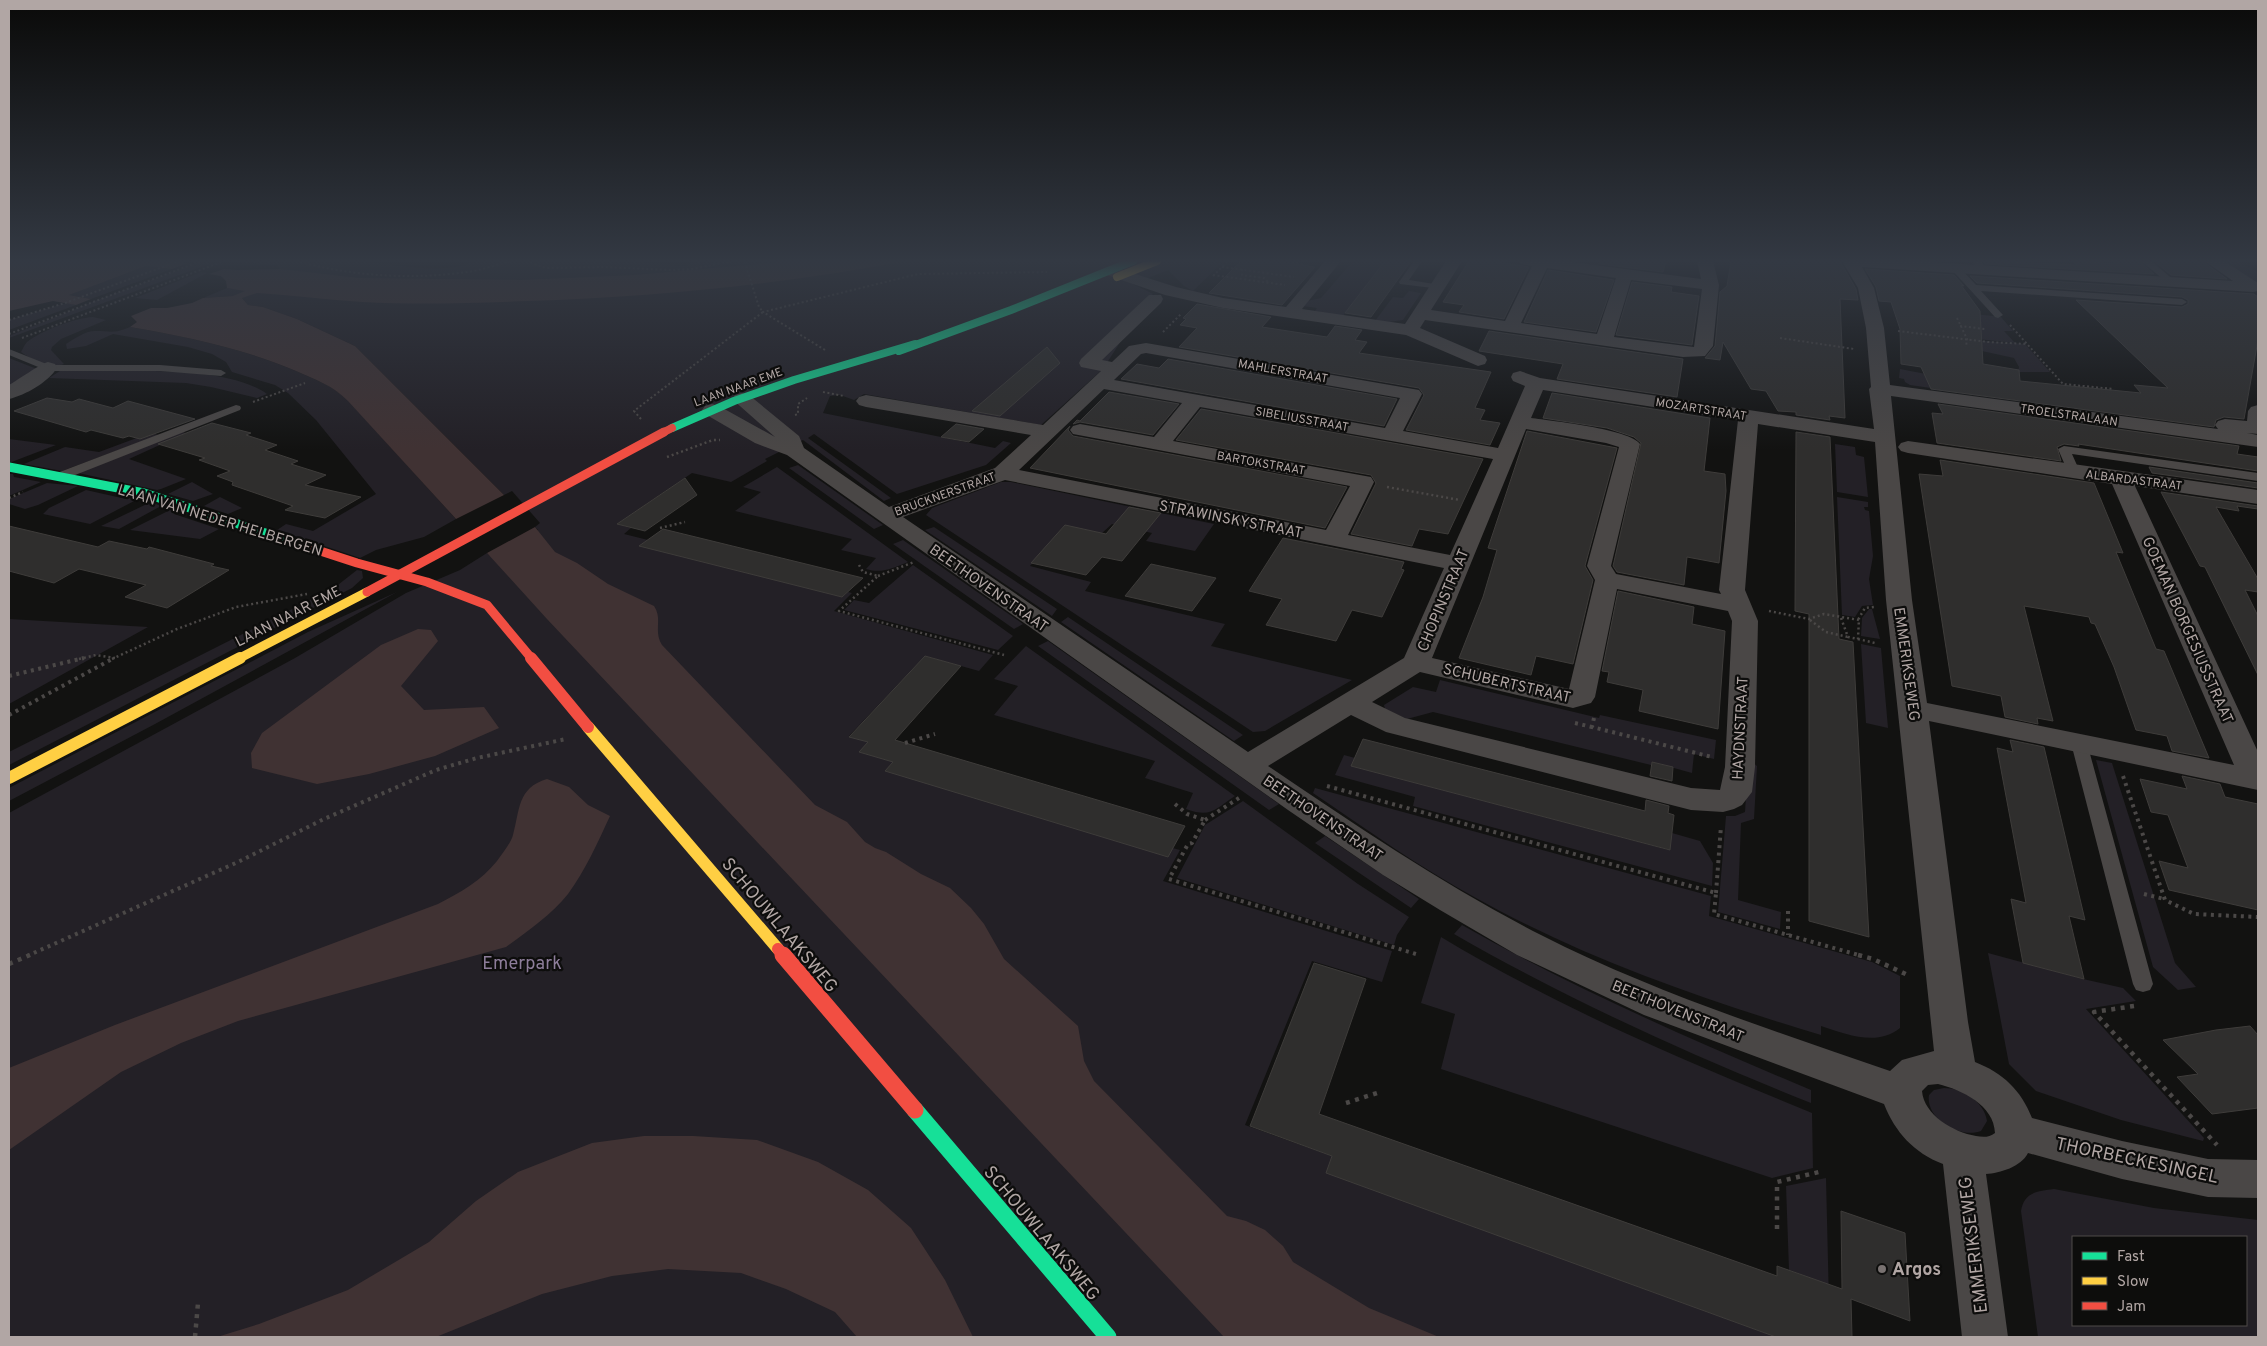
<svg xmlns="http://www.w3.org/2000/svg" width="2267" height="1346" font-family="Overpass,sans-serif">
	<rect width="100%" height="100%" fill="#121211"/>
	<path fill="#232026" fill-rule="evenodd" d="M203 261H217L9 338V336L95 301Z
		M360 261C392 264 447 276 474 261H629L684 266 695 261H1224L1193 291 1184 286 1168 270 1133 284 1153 294 1149 297 1103 369 1041 425 864 394 854 400 840 395 830 396 823 413 995 448 1003 441 1011 443 986 465 897 494 814 434 808 438 891 498 884 501 803 440 765 459 767 461 731 482 692 473 617 524 631 528 624 534 648 540 640 546 842 597 848 592 852 593 834 611 993 655 979 671 925 656 849 736 868 742 860 752 893 762 886 771 1180 850 1163 881 1392 951 1382 982 1312 961 1245 1125 1332 1156 1327 1173 1776 1337H9V813L295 658 406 593 460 570 487 553 490 556 538 530 535 527 540 523 512 491 504 495 355 346 297 319 263 307 248 305 242 298 233 296 203 298 227 288 236 289 281 270 277 265 230 262 232 261Z
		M1353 261H1385L1370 280 1374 283H1368L1343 316 1315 311 1317 308 1303 306 1307 301 1321 298Z
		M2222 261H2238L2258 272V284Z
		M146 266 172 269 91 299 68 295Z
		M201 272 207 273 157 300 135 298Z
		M1409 291 1421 293 1403 320 1389 322 1375 321 1393 297 1403 298Z
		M66 303 76 305 9 330V320Z
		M1949 311 2001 317 2013 331H2004L2015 343 1968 338 1962 327 1984 329 1962 326Z
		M93 317 106 320 61 339 52 347 51 350 64 364C50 369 32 360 21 352 23 349 24 345 27 342 41 331 74 318 93 317Z
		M130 327C187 337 242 348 296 371 316 380 332 385 348 400L456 519 424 537 376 550 360 558 277 530 286 524 313 531 376 494 316 420 288 393 275 385 232 372 226 362 212 354 188 347 113 334 86 346 67 349 66 344C74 339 85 331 95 331 111 331 114 334 130 327Z
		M1972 340 2025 344 2050 372H2018L2019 367 2014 358 1968 348Z
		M9 358 37 369 34 376 9 389Z
		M1900 369 1926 374 1951 391 1910 385 1905 382 1904 379 1899 378Z
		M134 370C172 372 235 371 267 394L257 398 211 387 186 383 49 378 60 371Z
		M183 432 186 433 129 459 186 479 161 489 157 490 78 473Z
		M150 433 159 435 62 471 24 464 65 447 99 452Z
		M9 439 56 445 9 463Z
		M1835 444 1855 447 1856 455 1864 457 1868 497 1837 492Z
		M798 465 883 525 874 529 789 468Z
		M777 467 908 562C893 568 882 574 866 569L876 558 841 550 852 539 735 511 761 492 743 487Z
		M9 474H13L14 477 41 482 9 496Z
		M192 482 213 494 193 501 168 494Z
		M1001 482H1011L1214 524 1195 551 1146 541 1152 533 1112 524 1102 533 1064 526 1030 566 1091 582 1085 591 1225 624 1211 646 1352 680 1265 731 1253 732 926 515 932 508Z
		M47 483 78 486 38 505 25 509 9 504V499Z
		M86 490 126 499 136 497 138 499 90 524 43 514 49 508Z
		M220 497 242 508 228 514 204 506Z
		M1837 497 1868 502V507H1864L1865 510 1869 511 1873 556 1869 579 1873 605 1862 606 1855 617 1842 615Z
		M151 502 161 506 119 529 101 526Z
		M174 508 177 509 174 514 219 529 200 539 130 530Z
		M934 527 1057 609 1052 616 925 530Z
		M903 540 1023 624 1014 629 893 544Z
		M913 565 1013 636 998 650 844 610 854 600 869 603Z
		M357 570 362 571 363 578 352 588 9 765V752L334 588Z
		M397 592 155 724 9 801V788L308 632Z
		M1869 609H1872L1880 639 1861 636 1862 618Z
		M1068 617 1243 735 1234 741 1061 622Z
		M9 619 148 627 9 704Z
		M1048 641 1279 804 1269 810 1038 646Z
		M1861 644 1881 648 1888 728 1866 723Z
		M1026 646 1235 796C1214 810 1211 818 1186 809L1193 793 1145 778 1155 761 994 715 1018 686 994 679Z
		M1440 680 1599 718 1600 715 1716 740 1714 759 1694 754 1692 773 1652 762 1651 765 1433 712 1407 719 1385 709 1384 705 1413 687 1436 692Z
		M1344 755 1355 758 1352 766 1669 850 1672 833 1700 841 1713 863 1712 886 1413 806 1415 797 1335 775Z
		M2096 760 2112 763 2175 963 2196 987 2178 990 2153 967Z
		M1752 762 1757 766 1754 819 1741 823 1738 900 1781 912 1780 929 1718 912 1726 816H1735L1745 812 1748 763Z
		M1315 788 1711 896 1709 916 1872 962 1900 976V1028C1877 1047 1846 1034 1821 1026V1035C1702 999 1585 959 1476 898 1419 867 1366 829 1313 793Z
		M1243 801 1358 884 1409 917 1397 935 1394 945 1177 878 1205 825Z
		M1325 836 1419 899 1411 908 1315 843Z
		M1462 925C1575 989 1692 1040 1811 1090V1103C1688 1054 1569 1000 1454 934Z
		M1441 937C1559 1008 1685 1061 1812 1113L1813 1168 1772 1178 1441 1069 1455 1014 1421 1003Z
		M1988 953 2083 979 2123 988 2136 1001 2086 1009 2204 1138 2203 1141 2121 1120 2036 1091 2009 1064Z
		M1944 1088C1962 1088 1984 1101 1987 1121L1981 1131C1961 1139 1925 1119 1929 1095L1934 1090Z
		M1826 1178 1829 1303 1807 1302V1337H1779L1780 1299 1800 1305V1274L1789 1270 1786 1186Z
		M2054 1189 2154 1208 2258 1220V1337H2038L2021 1211C2024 1192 2038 1191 2054 1189ZM2246 1237V1325H2073V1237Z"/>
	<path fill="#403233" d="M9 261H170L188 263 172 269 146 266 69 295 91 299 76 305 53 301 9 311Z
		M791 261H907C781 284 656 297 528 301 473 303 418 305 362 302 327 300 292 295 257 293L242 298 248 305 263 307 297 319 355 346 504 495 456 519 348 401C332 385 316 380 296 371 242 348 187 337 130 327L137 322 131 316 151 308H167L192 303 203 298 233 296 245 291 227 288 226 281 221 276 209 274 224 269 237 270 280 269 359 278 521 280 635 275Z
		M535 527 555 552 577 563 608 584 654 606C663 619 653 631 662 645L815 805 847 822 865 842 875 848 886 852 921 874 950 888 971 908 984 924 1004 959 1078 1026 1084 1061 1094 1081 1227 1216 1246 1221 1265 1230 1283 1246 1293 1262 1369 1308 1439 1337H1224L547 619 487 553Z
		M418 629 431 630 438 641 401 686 424 710 484 707 499 728 435 756 369 774 317 784 252 768 251 753 262 733 381 645Z
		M547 779 569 787 588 805 610 816C598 842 585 871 568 894 551 915 528 931 506 947L238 1021 181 1043 121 1072 9 1150V1068L115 1025 438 904C461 892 481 881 497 861 502 854 511 843 513 835 520 810 517 788 547 779Z
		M644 1136H693L757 1140 818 1162 868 1190 911 1228 945 1280 973 1337H857L835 1312 786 1289 741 1273 668 1269 612 1276 542 1294 436 1337H217L259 1324 348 1290 429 1242 476 1201 518 1172 592 1143Z"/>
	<path fill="#2f2e2d" stroke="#3e3c3a" d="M1241 261H1274L1315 267 1282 305 1209 293Z
		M1385 261H1411L1371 317 1345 313Z
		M1469 261H1491L1529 267 1504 319 1459 312 1464 305 1443 302Z
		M1601 261H1666L1663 272 1600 264Z
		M1731 261H1840L1856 289 1858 300 1840 299 1845 418 1829 416 1830 420 1796 415V412L1778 411 1766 391 1751 389 1723 342 1720 360 1705 358 1715 346 1720 292 1727 286Z
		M1983 261 2077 265 2074 261 2116 264 2113 261H2139L2154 274 1985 264Z
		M2154 261H2202L2227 279 2171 275Z
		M1865 269 1954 275 1964 286 1961 285 1980 311 1983 364 2019 370 2020 381 2141 393 2134 385 2168 388 2076 300 2182 307 2188 304V300L2182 297 1977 283 1970 276 2254 294 2258 297V340L2244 419 2224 417 2216 420 2214 427 1931 389 1921 367 1901 364 1900 329 1891 302 1879 301 1876 287Z
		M1548 270 1614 280 1596 332 1524 322Z
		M1632 282 1672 287 1671 292 1699 296 1692 345 1616 335Z
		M1197 304 1271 317 1262 327 1327 337 1335 326 1362 330 1355 340 1367 342 1359 353 1491 372 1475 408 1485 410 1480 420 1500 423 1490 445 1406 430 1424 395 1419 388 1179 347 1197 328 1180 325 1186 319 1183 318Z
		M1489 331 1683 359 1677 397 1557 379 1563 364 1479 351Z
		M1047 347 1060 363 1000 416 972 411Z
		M1168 359 1397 399 1384 426 1121 379 1137 364 1159 368Z
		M1109 392 1179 404 1153 435 1080 422 1073 424 1077 420 1080 421Z
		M1552 393 1710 418 1704 471 1725 474 1726 491 1719 563 1687 557 1684 585 1617 572 1613 566 1641 443 1634 437 1607 428 1543 418Z
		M47 398 72 402 79 399 113 408 128 401 195 419 140 439 129 436 123 438 91 430 86 432 14 411Z
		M1938 404 2239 446 2237 454 2258 457V471L2078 444 2079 446 2064 444 2057 447 2061 461 1937 443 1932 413 1943 414Z
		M1201 409 1483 459 1448 534 1419 529 1412 546 1351 534 1376 483 1371 475 1176 440Z
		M212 423 251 433 246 435 277 445 265 450 298 461 291 464 326 475 305 485 361 497 325 518 285 510 293 506 232 485 233 482 217 476 230 471 199 460 205 458 158 444Z
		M956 424 984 429 969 442 941 437Z
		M1070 426 1068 430 1073 436 1347 487 1325 528 1030 468Z
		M1527 431 1617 448 1585 566 1593 580 1573 664 1536 656 1531 675 1459 658 1483 597 1497 550 1488 548Z
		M1796 432 1830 437 1839 639 1853 642 1869 937 1809 921V614L1795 611Z
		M1940 460 2094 483 2123 553 2116 552 2156 649 2164 651 2209 758 2172 751 2167 736 2136 730 2114 667 2095 624 2091 623 2089 617 2024 606 2053 721 2037 718 2038 724 2005 717 2001 696 1952 686 1919 474 1943 476Z
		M2149 467 2258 483V488L2152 473Z
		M685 478 697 495 645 531 617 524Z
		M2161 492 2258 506V509L2237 506 2239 511 2216 507 2258 579V592L2245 590 2258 616V675L2205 567 2200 566Z
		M1129 507 1161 513 1122 561 1102 557 1086 575 1031 563 1065 525 1106 534Z
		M9 526 98 547 109 541 147 549 149 547 214 564 211 566 229 570 167 608 125 597 146 585 79 569 54 583 9 571Z
		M663 529 863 578 842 597 639 546Z
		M1283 538 1404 562 1401 569 1404 570 1382 617 1352 610 1336 641 1266 625 1282 599 1249 591Z
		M1151 564 1216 578 1192 611 1125 596Z
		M1618 591 1694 607 1692 624 1725 631 1718 729 1639 711 1643 690 1607 682 1609 672 1602 671Z
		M925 656 961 666 895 740 1185 826 1168 857 885 771 893 762 859 752 868 742 849 737Z
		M1363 739 1645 811 1646 800 1669 806 1668 813 1674 815 1670 850 1351 766Z
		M2010 740 2044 747 2085 920 2069 916 2084 979 2023 963 2011 899 2026 903 1997 748 2013 752Z
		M1652 762 1673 767 1672 781 1650 776Z
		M2182 776 2220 784 2225 797 2258 804V910L2169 890 2159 861 2188 868 2168 815 2151 812 2140 779 2187 789Z
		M1314 963 1366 979 1319 1114 1777 1276V1266L1842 1289 1841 1211 1905 1233 1910 1321 1851 1299 1852 1337H1776L1326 1173 1332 1156 1250 1126Z
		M2250 1026 2258 1035V1108L2212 1114 2177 1077 2198 1074 2163 1040 2216 1030Z"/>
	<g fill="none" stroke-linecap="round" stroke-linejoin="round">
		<path stroke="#4b4847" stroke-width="2" stroke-dasharray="2 2.5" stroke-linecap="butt" d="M296 261C352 276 410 280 467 272 484 270 499 263 516 261
			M526 261 546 268 604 267 671 270 692 269 733 261
			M1283 261 1305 264
			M1222 267 1294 277
			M1242 269V275L1264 278 1269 283
			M1213 275 1285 285
			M1213 276 1228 261
			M1957 318 1967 339 1966 347
			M9 320 65 303 179 261
			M2010 325 2063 384 2114 389
			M1960 326 1985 329
			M1898 331 1988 342 2027 344
			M1163 332 1182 313
			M9 334 201 261
			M22 338 224 261
			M1780 338 1854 349
			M825 350 763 312 918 274 1047 272
			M823 392 844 396
			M253 402 305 383
			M795 415 798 414V404L807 398
			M641 419 634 411 763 312 759 307 745 263 742 261"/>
		<path stroke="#4b4847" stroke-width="2.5" stroke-dasharray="2 3" stroke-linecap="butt" d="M667 457 713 440H720
			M1387 487 1460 500
			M9 498 23 492
			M660 528 685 522
			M859 565 863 572 878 576 839 611 1004 655
			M878 576 914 562
			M1769 611 1809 619 1824 614 1859 620
			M1841 618 1848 637 1858 639 1859 618 1865 608 1874 607
			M1810 620 1826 632 1848 637
			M1858 639 1875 643
			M79 659 96 655 115 658
			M112 659 177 629 236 607 307 594"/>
		<path stroke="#4b4847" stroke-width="4" stroke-dasharray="3 4.5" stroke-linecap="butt" d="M9 676 84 658
			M9 715 114 658
			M1594 718 1592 727 1712 757
			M1575 723 1592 727
			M905 743 935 734
			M2123 776 2165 900 2194 914 2258 917
			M1327 786 1716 893 1714 914 1862 956
			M1175 804 1187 814 1205 820 1192 843 1188 844 1169 879 1416 954
			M1205 820 1242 796
			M1716 893 1721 826
			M2144 894 2164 899
			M1788 911V935
			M27 956 238 862 324 819 436 770 477 758 566 739"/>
		<path stroke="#4b4847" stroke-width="4.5" stroke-dasharray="4 5.5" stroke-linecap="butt" d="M1858 955 1873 959 1910 976
			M9 964 30 955
			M2134 1006 2094 1012 2217 1145
			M1346 1103 1377 1093
			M1777 1229V1182L1819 1172
			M195 1337 198 1303"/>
		<path fill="#4a4746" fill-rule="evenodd" d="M1414 261H1422L1409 280 1441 285V289L1400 284 1399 282Z
			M1972 261H1981L1987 270 1980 272Z
			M2141 261H2151L2176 282 2169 284Z
			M1953 267H1959L1976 285 2182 299 2187 302 2182 305 1981 291 2003 315 1998 318 1995 317 1953 271Z
			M9 349 49 365H160L221 370 226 373 221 376 160 371H48L9 355Z
			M236 405 240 406 241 408 240 410 65 479 61 480 55 476 57 473Z
			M2064 446 2258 473V481L2072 454 2080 472 2074 476 2068 472 2058 449Z
			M2079 738 2085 739 2087 743 2153 984 2150 990 2143 992 2136 990 2133 984 2071 743 2073 739Z"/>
		<path fill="#4a4746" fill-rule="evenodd" d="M1325 261H1341L1302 309 1405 324 1446 261H1462L1431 310 1505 321 1532 266 1521 264 1519 261H1564L1701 279 1697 261H1713L1719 285 1713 346 1705 356 1683 357 1425 320 1420 328 1485 356 1487 360 1485 364 1478 366 1406 335 1223 308 1165 295 1104 274 1102 271 1104 268 1110 266 1176 287 1223 298 1286 307ZM1547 268 1616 278 1597 334 1521 323ZM1631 280 1702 289 1694 347 1614 337Z
			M1842 261H1913L2233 281 2205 261H2224L2258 283V291L2253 292 1862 267 1874 288 1884 328 1890 385 2218 429 2215 425 2218 421 2225 419 2247 421 2248 411 2251 407 2258 405V434L2247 433 2258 435V447L1891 396 1912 600 1927 703 2234 765 2112 484 1908 453 1901 451 1898 447 1901 443 1908 441 2258 490V504L2135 486 2258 752V790L1929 721 1968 1022 1975 1062C2003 1073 2021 1090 2032 1118L2122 1141 2208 1159 2258 1160V1198L2208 1197 2122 1179 2028 1153C2021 1167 2000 1173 1986 1174L2008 1337H1962L1943 1164C1914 1153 1895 1132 1884 1104L1644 1015 1517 955 1440 910 1383 875 1288 810 787 455 755 443 705 414 702 410 705 406 712 404 719 406 775 437 732 399 735 395 742 393 749 395 799 436 804 448 889 507 995 468 1031 435 866 407 859 405 856 401 859 397 866 395 1043 425 1101 371 1081 367 1079 363 1081 359 1149 295H1161L1163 299 1161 303 1102 360 1112 362 1129 346 1146 343 1419 390 1422 394 1403 431 1498 448 1525 386 1513 381 1511 377 1513 373 1520 371 1540 378 1874 429 1869 389 1871 387 1866 328 1858 288ZM1146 353 1400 398 1385 428 1114 380 1141 354ZM1104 389 1182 403 1154 437 1080 424 1073 426 1070 430 1073 434 1350 486 1326 530 1019 470ZM1543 390 1738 420 1719 590 1721 594 1616 574 1611 566 1640 444C1630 429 1552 421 1531 418ZM1200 407 1493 459 1450 555 1348 535 1374 482 1371 477 1173 441ZM1758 424 1875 442 1886 600 1934 1051 1902 1060 1890 1071C1772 1030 1653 992 1541 935 1446 887 1357 826 1268 766L1351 715 1386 732 1691 810 1723 812 1734 809 1742 805 1752 792 1755 767 1758 621 1745 590ZM1526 429 1606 443 1619 447 1587 566 1595 580 1569 689 1432 658ZM1005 480 1444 568 1404 658 1248 752 903 517ZM1617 589 1728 611 1732 621 1725 767 1720 790 1691 788 1405 718 1372 702 1420 672 1573 708 1591 703 1595 697ZM1938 1084C1962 1090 1994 1105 1995 1133 1989 1138 1982 1137 1976 1136 1953 1132 1924 1115 1922 1091L1928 1085Z
			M48 362 55 364 57 368C48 382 26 395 9 399V385C18 380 40 364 48 362Z"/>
		<path stroke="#16e098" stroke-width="8" d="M899 351 1011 310 1133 261
			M672 428 734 401 794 380 915 344"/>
		<path stroke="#16e098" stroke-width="9" d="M9 467 144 493 305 546"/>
		<path stroke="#16e098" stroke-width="17" d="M915 1110 1108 1337"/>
		<path stroke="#ffcf43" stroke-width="8" d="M1117 277 1157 261"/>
		<path stroke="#ffcf43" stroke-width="9" d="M238 659 367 592"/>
		<path stroke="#ffcf43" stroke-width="12" d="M588 727 778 949
			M9 778 240 658"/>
		<path stroke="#f24e42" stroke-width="8" d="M662 433 672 428"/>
		<path stroke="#f24e42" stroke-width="9" d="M305 546 357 563 427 582 487 605 532 659
			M367 592 664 432"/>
		<path stroke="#f24e42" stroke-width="12" d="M531 658 588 727
			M778 949 784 956"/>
		<path stroke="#f24e42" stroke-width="17" d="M783 955 915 1110"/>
	</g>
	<linearGradient id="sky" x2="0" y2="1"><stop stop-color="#0a0a09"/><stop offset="0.58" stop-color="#333943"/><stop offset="1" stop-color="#333943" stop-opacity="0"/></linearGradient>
	<rect width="2267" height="450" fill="url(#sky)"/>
	<circle fill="#797271" stroke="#0d0d0c" stroke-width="2" cx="1882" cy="1269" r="5"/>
	<g text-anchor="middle" stroke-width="4.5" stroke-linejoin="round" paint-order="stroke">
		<g font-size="12" fill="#b1a6a4" stroke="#0d0d0c">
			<text transform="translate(1283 371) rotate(10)" y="4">MAHLERSTRAAT</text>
			<text transform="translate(738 387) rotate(-20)" y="4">LAAN NAAR EME</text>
			<text transform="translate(1701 409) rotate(9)" y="4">MOZARTSTRAAT</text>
			<text transform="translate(2069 415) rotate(8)" y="4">TROELSTRALAAN</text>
			<text transform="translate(1302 419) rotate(10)" y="4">SIBELIUSSTRAAT</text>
			<text transform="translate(1261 463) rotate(10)" y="4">BARTOKSTRAAT</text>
			<text transform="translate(2134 480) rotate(7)" y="4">ALBARDASTRAAT</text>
			<text transform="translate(945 494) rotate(-20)" y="4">BRUCKNERSTRAAT</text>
		</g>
		<g font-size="15" fill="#b1a6a4" stroke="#0d0d0c">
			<text transform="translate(1231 519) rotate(11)" y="5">STRAWINSKYSTRAAT</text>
			<text transform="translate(220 520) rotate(17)" y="5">LAAN VAN NEDER HELBERGEN</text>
			<text transform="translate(989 588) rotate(35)" y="5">BEETHOVENSTRAAT</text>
			<text transform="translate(1443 600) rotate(-67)" y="5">CHOPINSTRAAT</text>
			<text transform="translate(288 616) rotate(-27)" y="5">LAAN NAAR EME</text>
			<text transform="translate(2188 630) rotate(66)" y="5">GOEMAN BORGESIUSSTRAAT</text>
			<text transform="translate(1907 664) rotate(82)" y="5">EMMERIKSEWEG</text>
			<text transform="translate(1507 683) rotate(13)" y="5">SCHUBERTSTRAAT</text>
			<text transform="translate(1740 728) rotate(-87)" y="5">HAYDNSTRAAT</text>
			<text transform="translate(1323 818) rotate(34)" y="5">BEETHOVENSTRAAT</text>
			<text transform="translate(1678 1011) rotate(22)" y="5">BEETHOVENSTRAAT</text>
		</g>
		<g font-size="18" fill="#b1a6a4" stroke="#0d0d0c">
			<text transform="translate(780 925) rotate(50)" y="6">SCHOUWLAAKSWEG</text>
			<text transform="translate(2137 1160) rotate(12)" y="6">THORBECKESINGEL</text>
			<text transform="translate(1042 1233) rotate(50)" y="6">SCHOUWLAAKSWEG</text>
			<text transform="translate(1973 1245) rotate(-97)" y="6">EMMERIKSEWEG</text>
		</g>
		<g font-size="18" fill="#8d7d9a" stroke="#0d0d0c">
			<text x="522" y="969">Emerpark</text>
		</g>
		<g font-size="18" font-weight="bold" fill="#b1a6a4" stroke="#0d0d0c" text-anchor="start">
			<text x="1892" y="1275">Argos</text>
		</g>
	</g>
	<rect width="2267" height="1346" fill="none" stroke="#b1a6a4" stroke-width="20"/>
	<rect x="2072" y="1236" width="175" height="90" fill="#0d0d0c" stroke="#4f4a49"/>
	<rect x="2082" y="1252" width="25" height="8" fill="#16e098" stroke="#4f4a49"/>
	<text x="2117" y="1261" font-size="15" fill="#b1a6a4">Fast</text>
	<rect x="2082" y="1277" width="25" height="8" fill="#ffcf43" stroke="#4f4a49"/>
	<text x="2117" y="1286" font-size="15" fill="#b1a6a4">Slow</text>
	<rect x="2082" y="1302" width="25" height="8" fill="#f24e42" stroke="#4f4a49"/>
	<text x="2117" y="1311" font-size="15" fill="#b1a6a4">Jam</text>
</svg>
